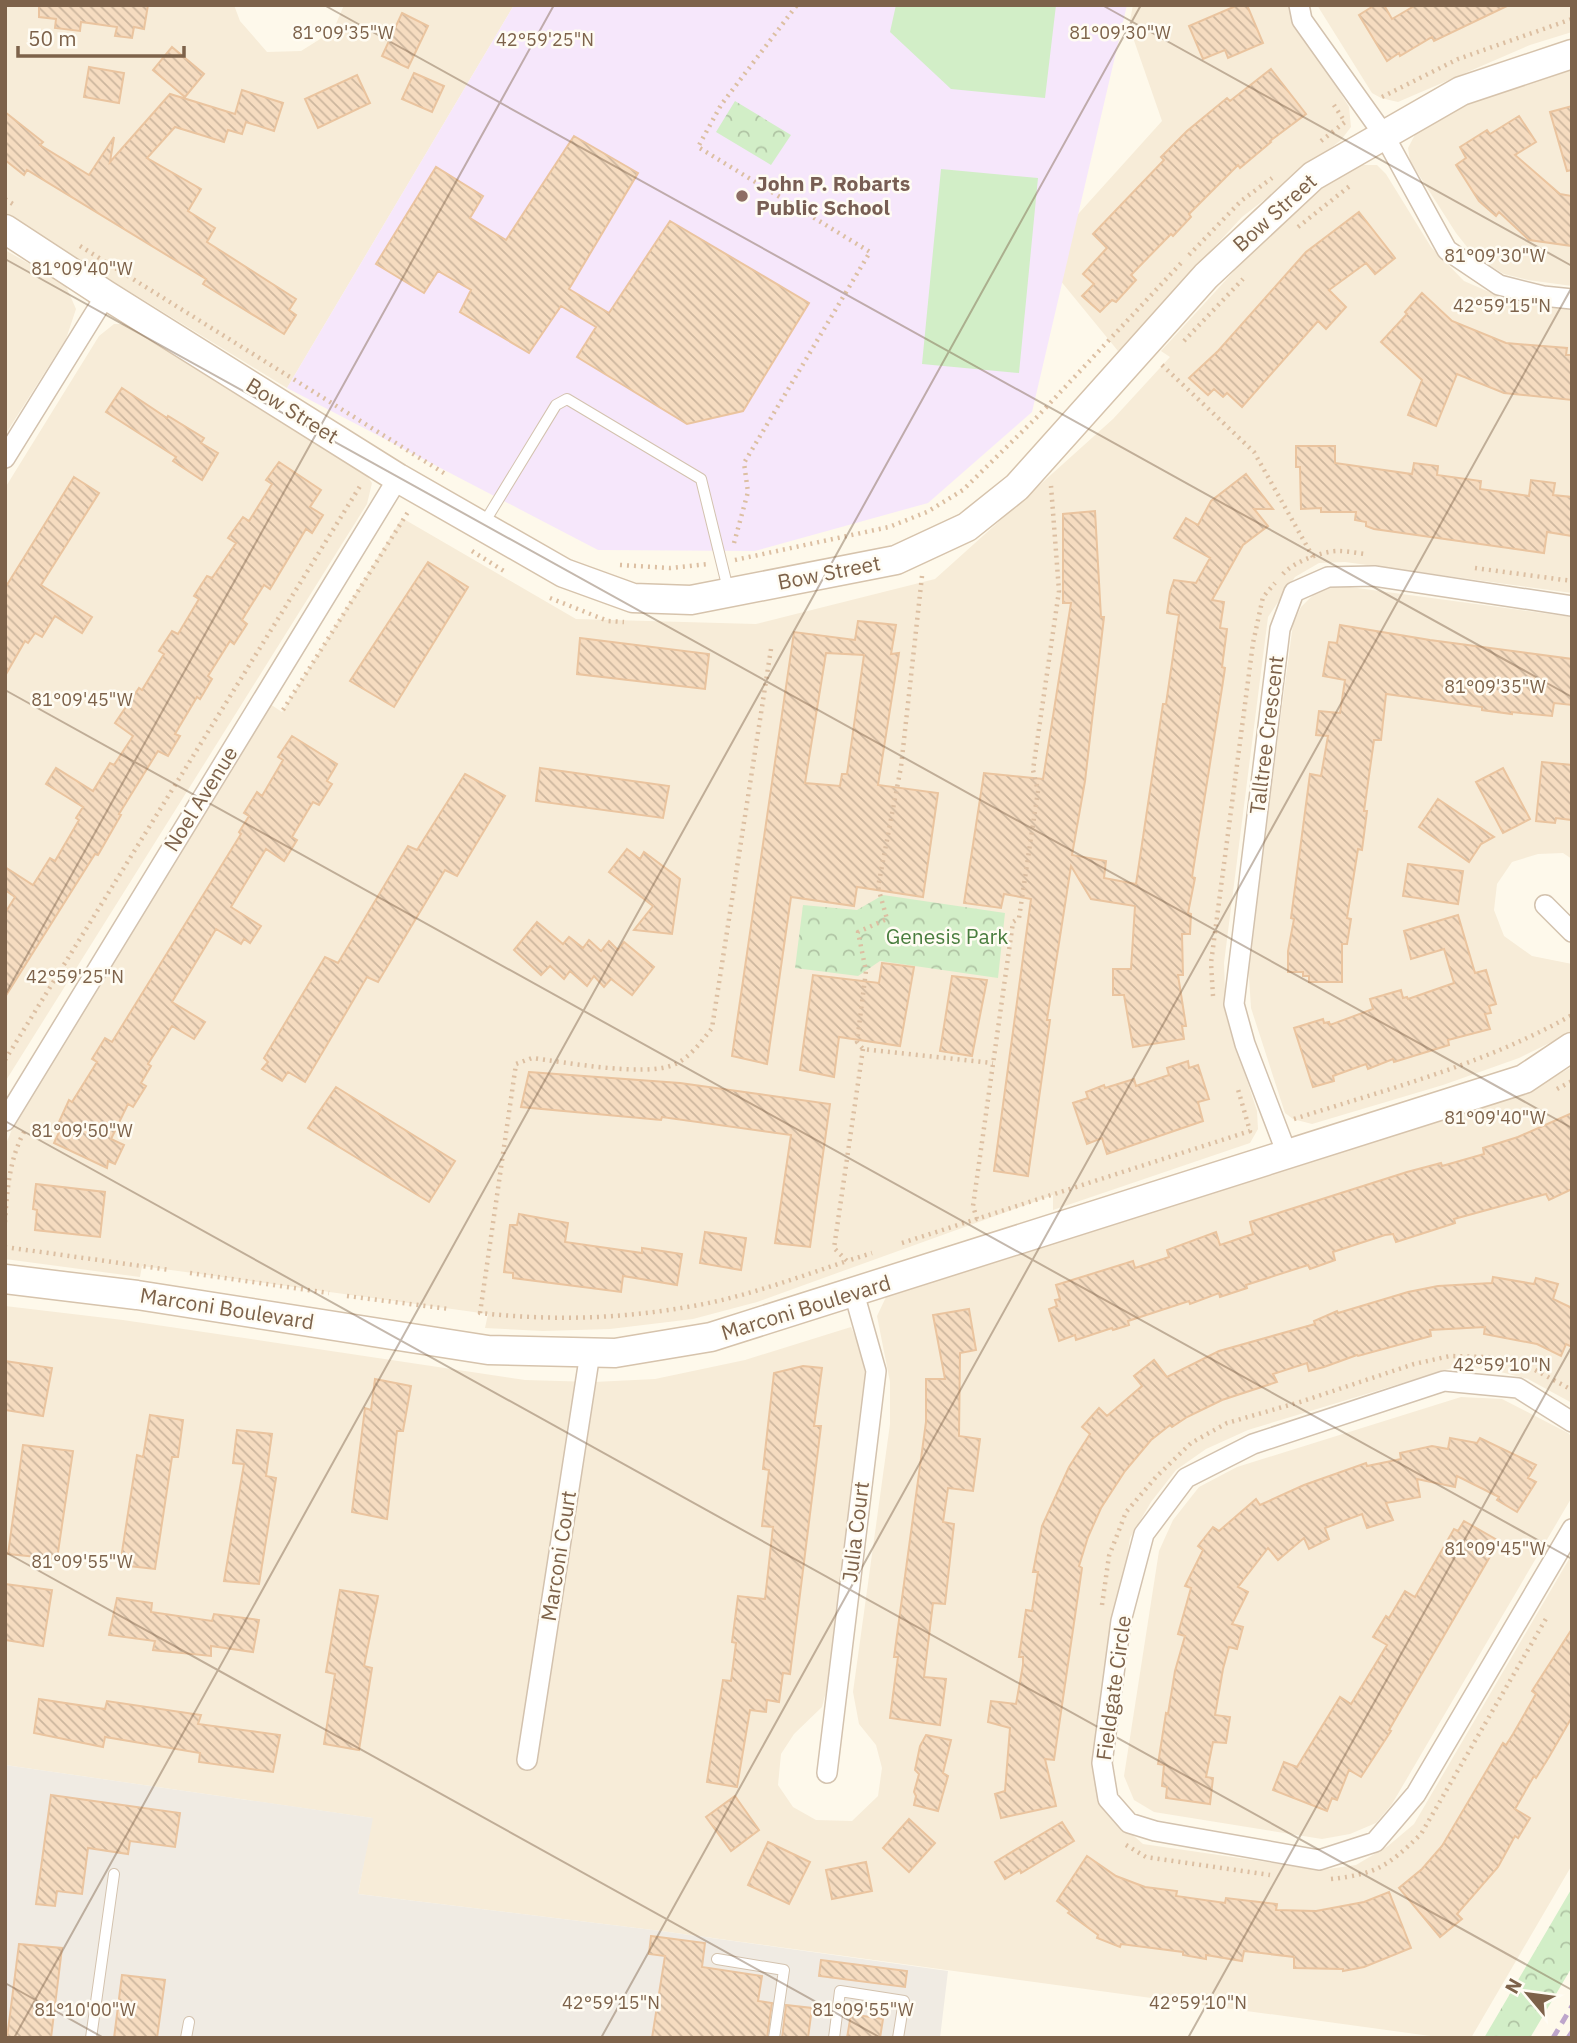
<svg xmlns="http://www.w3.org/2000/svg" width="1577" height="2043" font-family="'IBM Plex Sans',sans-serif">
	<defs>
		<pattern id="park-crowns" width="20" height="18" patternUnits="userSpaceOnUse" patternTransform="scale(1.75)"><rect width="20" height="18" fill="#d2eec7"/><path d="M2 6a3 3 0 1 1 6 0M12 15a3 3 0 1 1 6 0" fill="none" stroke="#b0c4a4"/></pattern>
		<pattern id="building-back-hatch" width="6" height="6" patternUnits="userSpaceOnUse" patternTransform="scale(1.75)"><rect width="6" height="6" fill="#f6dcc0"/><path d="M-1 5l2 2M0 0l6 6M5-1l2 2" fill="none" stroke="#ccb69e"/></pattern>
	</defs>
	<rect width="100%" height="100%" fill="#fef9eb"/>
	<path fill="#f7ecd8" d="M5 5H234L240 21 267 52 301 51 333 31 344 5H514L287 388 5 215Z
		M1133 5H1289L1293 16 1349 107 1351 127 1341 140 1242 217 1118 351 1055 274 1061 233 1162 121 1129 26Z
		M1317 5H1572V32L1530 45 1398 102 1381 98 1372 93Z
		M1572 63V286L1528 280 1504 274 1475 257 1456 233 1410 161 1408 148 1419 127 1491 92Z
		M1355 165H1377L1386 174 1431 247 1464 281 1510 301 1572 310V593L1345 562 1319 563 1295 577 1268 617 1224 963 1226 1016 1257 1111 1258 1129 1250 1143 1053 1210V1195L757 1302 693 1319 610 1329 543 1331 485 1328 488 1314 142 1266 140 1277 5 1259V1146L18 1115 270 704 282 712 402 518 576 619 756 624 935 579 1113 419 1170 357 1161 351 1268 234 1331 179Z
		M5 250 65 284 76 309 66 339 5 435Z
		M114 324H130L359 464 372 483 367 504 5 1082V488L99 336Z
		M1335 585 1572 617V859L1563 853 1538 854 1512 862 1497 884 1494 910 1504 936 1532 956 1572 964V1032L1519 1058 1443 1085 1312 1124 1293 1119 1285 1113 1251 1008 1248 962 1293 624 1301 607 1315 593Z
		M1572 1067V1403L1528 1379 1489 1369 1452 1368 1248 1430 1206 1449 1176 1470 1151 1502 1130 1538 1095 1773 1118 1822 1143 1844 1321 1870 1356 1865 1388 1846 1414 1824 1572 1554V1865L1471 2038H1445L661 1931 358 1894 372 1818 5 1765V1306L123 1320 525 1380 594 1382 655 1379 745 1360 851 1327 861 1350 867 1383 831 1672 822 1707 794 1734 781 1754 778 1785 793 1807 816 1820 852 1821 878 1796 882 1768 876 1745 859 1724 853 1692 890 1424V1382L877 1316 886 1297 1460 1112 1555 1076Z
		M1461 1397 1502 1399 1568 1433 1572 1437V1497L1392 1804 1376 1823 1350 1834 1322 1839 1154 1812 1134 1800 1124 1776 1159 1551 1173 1520 1199 1487 1237 1467Z"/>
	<path fill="#f0ebe3" d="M5 1765 373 1818 358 1894 661 1931 948 1971 940 2038H5Z"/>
	<path fill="#f6e7fb" d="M514 5H1127L1032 412 928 503 755 551 598 550 287 388Z"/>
	<path fill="#d2eec7" d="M896 5H1056L1045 98 951 89 890 32Z
		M941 169 1038 178 1019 373 922 364Z"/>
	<path fill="url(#park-crowns)" d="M735 101 791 135 771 165 716 132Z
		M883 895 1005 913 998 978 880 961 858 976 795 968 803 905 857 910Z
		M1572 1888V1967L1530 2038H1484Z"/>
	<path fill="url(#building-back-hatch)" stroke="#eac49f" stroke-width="2" fill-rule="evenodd" d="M39 5H148L144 29 134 27 132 38 115 36 117 27 81 22 80 31 55 28 56 19 39 17Z
		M1238 5H1247L1263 43 1228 58 1225 50 1203 59 1189 26Z
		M1375 5H1384L1392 19 1416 5H1509L1434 41 1432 37 1400 56 1399 53 1387 61 1359 15Z
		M402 13 428 26 408 68 382 56Z
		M172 47 204 74 185 97 153 70Z
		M89 67 124 73 119 103 84 97Z
		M1271 69 1306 114 1270 141 1271 142 1240 168 1238 165 1189 214 1191 217 1173 236 1171 234 1131 275 1136 280 1116 302 1112 300 1100 312 1082 296 1094 284 1083 274 1107 248 1093 234 1164 160 1161 157 1187 131 1227 98 1230 101Z
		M414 73 444 86 432 112 402 99Z
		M357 75 370 103 318 128 305 99Z
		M242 90 283 103 274 131 246 122 242 134 228 130 224 142 175 127 147 158 201 189 188 211 215 228 207 242 296 299 289 310 296 315 284 334 203 284 206 279 27 170 24 175 5 160V112L43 142 40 145 89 175 114 137 110 162 170 94 235 114Z
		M1572 106V170L1567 171 1550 112Z
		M1519 116 1536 142 1515 155 1560 194 1572 196V246L1529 240 1499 212 1496 216 1479 201 1456 165 1466 158 1460 147 1487 130 1490 134Z
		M574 136 638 173 569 289 609 313 670 221 809 303 743 411 687 424 577 357 596 327 561 306 529 353 460 312 471 290 438 271 424 293 376 264 436 167 483 196 470 218 506 240Z
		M1359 212 1395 258 1375 274 1366 263 1329 290 1346 307 1326 329 1318 321 1242 407 1227 393 1223 397 1214 389 1208 395 1189 378 1218 351 1306 252Z
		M1422 293 1452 321 1506 343 1567 348 1566 355H1572V400L1504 393 1457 374 1436 426 1408 415 1422 380 1381 342 1407 314 1405 312Z
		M122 388 167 418 168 416 204 438 201 443 218 453 202 480 173 461 176 457 106 412Z
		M1296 446H1335V463L1412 474 1414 463 1438 466 1437 475 1481 481 1480 489 1529 496 1531 480 1555 483 1553 495 1572 497V536L1547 532 1544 553 1374 529 1366 526V522L1355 520 1356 512H1321V508L1301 509 1300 467H1296Z
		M279 462 321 490 310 507 323 515 312 533 306 529 270 589 264 585 242 620 247 624 234 644 230 641 208 676 212 679 200 699 197 697 175 734 180 736 168 756 158 751 119 814 121 815 98 855 95 854 5 997V913L15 897 5 890V867L33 885 50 858 55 861 79 820 76 818 83 807 46 784 56 768 93 791 110 763 114 765 133 736 115 723 139 688 142 690 164 654 159 651 172 631 178 634 199 599 194 596 207 576 212 578 236 543 228 538 243 517 249 521 272 484 266 480Z
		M1246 474 1273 509H1254L1268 526 1243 545 1212 600 1224 602 1220 628 1227 629 1222 667 1225 668 1222 688 1192 877 1195 878 1188 913 1191 914 1190 934H1182L1183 975H1178L1186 1026H1182L1184 1039 1133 1047 1124 995H1113V969H1131L1135 906 1091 899 1071 866 1047 1020H1050L1028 1176 994 1171 1031 899 1004 894 1001 908 964 903 984 773 1043 779 1071 603H1063V514L1095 511 1101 617H1104L1085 781 1072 855 1106 861 1104 878 1136 884 1163 704H1166L1179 615 1167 613 1170 592 1174 580 1196 583 1210 558 1174 538 1186 518 1198 525 1211 501Z
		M74 477 99 493 41 585 92 617 82 633 55 616 42 637 35 633 28 643 25 641 5 676V588Z
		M428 562 468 587 394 707 350 681Z
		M858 621 896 625 891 654 899 653 878 785 938 793 923 897 857 887 854 906 791 897 767 1064 732 1056 794 632 855 640ZM826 653 864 655 847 774H842L840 786 805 783Z
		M1340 625 1430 640 1572 659V705L1554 703 1552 716 1512 712V714L1482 710V707L1386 694 1381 740H1374L1364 811H1367L1362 850 1358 849 1347 918 1351 919 1347 944H1342V982H1309V976H1303V972H1288V951L1294 919 1291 918 1310 774 1321 776 1328 736 1316 735 1319 711 1340 713 1345 680 1323 676 1329 642 1337 643Z
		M580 638 709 654 705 689 577 674Z
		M292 736 337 764 327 781 332 784 319 805 313 802 292 837 297 840 284 861 266 849 231 907 261 926 250 943 244 939 241 944 216 929 172 1002 205 1022 194 1039 172 1026 148 1064 151 1066 141 1083 146 1086 133 1107 128 1104 111 1139 124 1145 115 1164 108 1161 107 1168 54 1143 62 1126 58 1124 69 1100 72 1102 97 1062 92 1059 105 1038 112 1042 241 834 239 832 249 816 244 813 257 792 262 796 283 760 278 757Z
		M1542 762 1572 765V820L1556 818 1555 823 1536 821Z
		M540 768 669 786 663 818 536 801Z
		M1503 768 1530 819 1503 833 1476 782Z
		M465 774 505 796 457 876 445 870 378 982 367 977 305 1082 288 1072 282 1081 262 1069 268 1062 264 1058 325 957 338 963 408 846 417 850Z
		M1438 799 1494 837 1481 844 1469 862 1419 827Z
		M627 849 640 859 644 852 680 879 672 934 634 930 653 906 609 872Z
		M1408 864 1463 871 1458 904 1403 896Z
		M1458 915 1475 973 1486 970 1496 1004 1489 1006 1491 1013 1485 1014 1490 1029 1448 1040 1449 1045 1394 1062 1393 1059 1368 1069 1366 1064 1333 1076 1334 1081 1313 1087 1294 1028 1323 1019 1324 1023 1329 1022 1330 1025 1373 1009 1370 999 1401 990 1403 998 1407 997 1408 999 1454 983 1444 949 1411 959 1404 931Z
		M537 922 563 944 569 937 583 948 589 940 601 951 609 941 618 950 624 942 654 967 632 995 611 979 604 987 594 976 587 986 570 971 564 979 550 966 541 975 514 950Z
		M882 963 914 967 900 1046 839 1037 834 1077 800 1070 813 975 879 983Z
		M952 976 987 980 972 1056 940 1051Z
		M1188 1061 1189 1068 1198 1065 1209 1099 1198 1102 1203 1121 1107 1154 1102 1138 1087 1144 1073 1103 1088 1098 1086 1092 1104 1085 1105 1088 1134 1079 1136 1086 1169 1075 1167 1068Z
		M529 1072 680 1083 830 1104 810 1247 775 1243 791 1135 662 1117 661 1120 521 1107Z
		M336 1087 455 1161 429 1202 308 1128Z
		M1572 1113V1189L1549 1200 1546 1194 1505 1205 1454 1219 1455 1223 1396 1242 1393 1234 1385 1235 1333 1252 1335 1260 1310 1269 1308 1265 1246 1285 1247 1288 1220 1297 1219 1293 1190 1304 1189 1301 1128 1321 1129 1325 1113 1330 1112 1328 1076 1340 1075 1335 1059 1341 1049 1309 1057 1306 1055 1300 1060 1299 1056 1285 1133 1261 1135 1268 1169 1257 1167 1250 1216 1232 1220 1245 1253 1234 1250 1222 1407 1172 1441 1163 1442 1166 1484 1154 1483 1148 1518 1137Z
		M36 1184 105 1192 100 1237 35 1230 37 1210 33 1209Z
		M519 1214 568 1223 565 1242 642 1253V1248L682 1254 677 1285 623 1276 621 1292 513 1278V1273L504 1272 510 1225H517Z
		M705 1232 746 1238 741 1270 700 1263Z
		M1493 1277 1534 1284 1536 1278 1558 1284 1553 1299 1572 1308V1347L1566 1344 1561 1356 1537 1344 1484 1334 1485 1327 1430 1330 1431 1336 1358 1356 1357 1355 1324 1367 1309 1371 1307 1363 1273 1374 1277 1382 1222 1400 1187 1417 1172 1427 1170 1425 1151 1440 1125 1471 1101 1508 1088 1537 1079 1566 1082 1568 1054 1760 1045 1759 1056 1806 1001 1818 995 1794 1005 1791 1010 1728 988 1722 991 1701 1016 1704 1023 1665V1657H1019L1026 1610 1032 1611 1038 1572H1033L1042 1526 1069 1467 1090 1434 1082 1427 1099 1408 1107 1416 1142 1386 1134 1376 1154 1360 1167 1377 1219 1351 1315 1324 1314 1321 1337 1311 1338 1313 1408 1292 1438 1286 1492 1283Z
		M969 1309 976 1350 960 1353 959 1436 980 1439 973 1491 948 1488 943 1522 954 1524 945 1604 933 1603 924 1677 946 1679 940 1725 890 1718 898 1657H894L926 1422V1379H945L933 1315Z
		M5 1361 52 1368 43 1416 5 1410Z
		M803 1366 822 1368 814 1426H821L790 1674 783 1673 779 1702 767 1700 766 1712 750 1710 737 1787 707 1782 723 1680 731 1681 736 1643 732 1642 738 1596 765 1599 773 1527 762 1526 769 1470 763 1469 774 1373Z
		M375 1379 411 1386 403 1431H397L387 1519 352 1512 365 1408 371 1410Z
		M150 1415 183 1420 178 1457H172L155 1569 120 1565 137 1455 143 1457Z
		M237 1430 272 1434 266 1476 276 1478 259 1584 224 1581 244 1464 233 1463Z
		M1450 1438 1477 1443 1480 1438 1536 1465 1528 1478 1536 1482 1517 1512 1497 1500 1499 1497 1457 1476 1455 1487 1417 1479 1420 1497 1386 1503 1393 1520 1367 1528 1362 1514 1325 1528 1329 1539 1309 1549 1304 1538 1278 1560 1268 1548 1238 1587 1248 1592 1232 1624 1243 1627 1237 1649 1229 1647 1223 1669 1215 1715 1230 1717 1226 1743 1213 1742 1206 1777 1213 1778 1210 1804 1166 1798 1167 1787 1162 1786 1164 1765 1158 1764 1166 1713 1168 1714 1175 1671 1185 1636 1178 1634 1191 1588 1185 1586 1203 1550 1198 1546 1213 1527 1219 1531 1256 1499 1260 1505 1304 1485 1366 1463 1367 1466 1401 1459 1400 1453 1432 1446 1448 1449Z
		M23 1445 73 1451 57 1559 8 1554Z
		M1464 1521 1499 1541 1389 1730 1391 1731 1361 1777 1349 1770 1337 1800 1332 1798 1327 1811 1273 1790 1284 1762 1297 1767 1340 1697 1351 1704 1387 1645 1373 1637 1386 1616 1389 1618 1405 1591 1415 1597 1454 1529 1458 1531Z
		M5 1584 52 1590 43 1646 5 1640Z
		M340 1590 378 1596 364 1666 372 1668 359 1750 324 1744 335 1674 326 1672Z
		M117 1598 152 1603 151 1612 212 1621 214 1614 259 1620 253 1652 211 1646V1656L153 1650 155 1641 109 1635Z
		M1572 1629V1717L1549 1757 1536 1778 1534 1776 1515 1809 1530 1818 1518 1838 1515 1836 1498 1867 1457 1914 1462 1919 1440 1937 1399 1888 1422 1869 1442 1846 1503 1743 1506 1745 1513 1734 1536 1694 1532 1691Z
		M39 1699 105 1709 107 1701 201 1715 198 1724 280 1735 273 1772 199 1762 200 1753 105 1737 103 1747 34 1733Z
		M926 1735 951 1740 943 1773 948 1776 938 1811 914 1805 916 1796 914 1792 919 1774 915 1770 920 1746Z
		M51 1795 180 1813 175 1847 130 1841 128 1854 88 1848 82 1894 57 1891 55 1906 36 1904Z
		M735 1796 759 1830 731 1851 706 1817Z
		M909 1819 935 1843 909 1872 883 1848Z
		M1062 1822 1074 1841 1021 1873 1020 1870 1005 1879 995 1862Z
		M768 1842 810 1862 789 1904 748 1885Z
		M1087 1856 1116 1876 1145 1887 1177 1891 1176 1896 1225 1903 1226 1898 1277 1904 1276 1910 1316 1911 1364 1902 1389 1892 1411 1948 1364 1967 1343 1971V1969L1294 1968V1957L1244 1951 1242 1961 1206 1955V1959L1183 1955V1952L1121 1944 1120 1947 1097 1938 1098 1935 1068 1913 1070 1911 1057 1901Z
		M866 1862 872 1891 832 1899 826 1870Z
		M651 1936 705 1943 702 1967 762 1976 758 2001 772 2003 767 2038H652L665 1956 649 1954Z
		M19 1944 62 1948 51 2038H7Z
		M821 1960 907 1971 905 1987 819 1976Z
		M122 1975 165 1980 157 2038H114Z
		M786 2005 812 2008 808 2038H782Z
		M851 2014 883 2019 880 2038H847Z"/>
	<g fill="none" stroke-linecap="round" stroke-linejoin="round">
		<defs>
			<path id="lane" d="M484 523 556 405 567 399 701 479 728 589
				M717 1959 784 1970 774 2038
				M91 2038 114 1874
				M186 2038 189 2022
				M834 2038 840 1991 904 2001 898 2038"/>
			<path id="street" d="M1299 5 1302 20 1384 135 1447 250 1499 285 1543 296 1572 299
				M5 458 106 295
				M1545 905 1572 932
				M5 1121 398 478
				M1287 1154 1245 1044 1234 1004 1280 629 1294 592 1328 577 1374 576 1572 606
				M1572 1422 1518 1388 1444 1381 1253 1444 1186 1478 1144 1534 1121 1621 1102 1763 1108 1799 1129 1823 1155 1831 1319 1860 1375 1842 1416 1794 1572 1529
				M527 1760 590 1353
				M827 1773 876 1371 854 1293"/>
			<path id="secondary" d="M5 229 106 295 398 478 564 573 633 598 691 600 896 560 967 527 1017 487 1206 276 1313 176 1461 91 1572 54
				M5 1279 137 1295 488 1350 615 1353 711 1337 1524 1079 1572 1047"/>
		</defs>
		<use href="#lane" stroke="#d3c2ae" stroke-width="12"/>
		<use href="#street" stroke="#d3c2ae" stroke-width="22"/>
		<use href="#secondary" stroke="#d6c3ac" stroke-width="31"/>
		<path stroke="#dcbfa2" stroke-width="4.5" stroke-dasharray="2 5" stroke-linecap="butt" d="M1382 97 1458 59 1572 19
			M1321 141 1345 122 1332 102
			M5 199 16 206
			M1298 227 1351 185
			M80 246 447 475
			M1189 255 1241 201 1272 178
			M1184 341 1243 279
			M1162 365 1254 452 1313 557
			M734 543 748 492 744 463 870 252 698 147 721 105 797 5
			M472 551 507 573
			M735 560 889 527 927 512 963 490 1038 416 1183 261
			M620 565 670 568 709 564
			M1475 568 1572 581
			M1283 574C1293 562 1323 551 1338 551 1347 551 1357 553 1366 554
			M922 576 901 767 878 887 887 919 858 932 866 971 857 1042 863 1049 993 1063
			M550 598 608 621 624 622
			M771 649 712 1028C702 1041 689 1059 673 1065 643 1077 565 1062 532 1058L516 1064 480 1313C554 1321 620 1319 693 1306 745 1297 796 1278 847 1261
			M283 710 408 512
			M1213 996 1211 963 1253 643 1263 597 1275 583
			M863 1049 834 1248 847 1261 872 1253
			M5 1060 362 483
			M1557 1089 1572 1081
			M1294 1119C1388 1089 1485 1064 1572 1015
			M977 1219 973 1206 1013 922 1019 918 1038 791 1033 770 1059 591 1051 486
			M5 1222C7 1192 9 1160 24 1132
			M902 1243 1250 1131 1237 1086
			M5 1247 170 1270
			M190 1273 329 1293
			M347 1296 449 1309
			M1102 1605 1109 1556 1126 1512 1156 1477 1191 1443 1227 1423 1300 1402 1414 1364 1450 1356 1488 1357 1526 1365 1572 1390
			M1126 1845 1146 1857 1270 1875
			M1331 1879C1377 1874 1388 1866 1421 1834L1547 1617"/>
		<use href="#lane" stroke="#fff" stroke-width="10"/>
		<use href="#street" stroke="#fff" stroke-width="19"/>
		<use href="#secondary" stroke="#fff" stroke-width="28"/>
		<path stroke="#bea6cb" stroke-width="5" stroke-dasharray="10 7" stroke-linecap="butt" d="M1553 2038 1572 2006
			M1568 2038 1572 2032"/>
	</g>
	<path fill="none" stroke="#7d624a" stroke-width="2" stroke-opacity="0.45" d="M324 5 1572 697M1102 5 1572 266M5 259 1572 1128M5 690 1572 1559M5 995 554 5M5 1121 1572 1990M5 1552 881 2038M5 1983 104 2038M14 2038 1141 5M601 2038 1572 287M1188 2038 1572 1346"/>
	<circle fill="#8d6e63" stroke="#fffcf3" stroke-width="2.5" cx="742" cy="196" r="7"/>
	<g text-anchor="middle" stroke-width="5" stroke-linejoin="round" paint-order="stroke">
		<g font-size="21" font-weight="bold" fill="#785e54" stroke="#fffcf3" text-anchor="start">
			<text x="756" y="191">John P. Robarts<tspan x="756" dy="24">Public School</tspan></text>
		</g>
		<g font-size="21" fill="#7d624a" stroke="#fffcf3">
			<text transform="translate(1275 213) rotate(-42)" y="7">Bow Street</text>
			<text transform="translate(292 411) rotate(32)" y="7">Bow Street</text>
			<text transform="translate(829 573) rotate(-11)" y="7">Bow Street</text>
			<text transform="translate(1267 735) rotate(-83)" y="7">Talltree Crescent</text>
			<text transform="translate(201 799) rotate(-58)" y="7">Noel Avenue</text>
			<text transform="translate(806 1308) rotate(-17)" y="7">Marconi Boulevard</text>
			<text transform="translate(227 1309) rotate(9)" y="7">Marconi Boulevard</text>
			<text transform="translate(856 1532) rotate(-83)" y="7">Julia Court</text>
			<text transform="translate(559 1556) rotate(-81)" y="7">Marconi Court</text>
			<text transform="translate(1114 1688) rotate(-82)" y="7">Fieldgate Circle</text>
		</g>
		<g font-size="21" fill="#497d3e" stroke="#fffcf3">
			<text x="947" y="944">Genesis Park</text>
		</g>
	</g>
	<g font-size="18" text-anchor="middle" fill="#7d624a" stroke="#fffcf3" stroke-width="5" stroke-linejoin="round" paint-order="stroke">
		<text x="343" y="39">81°09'35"W</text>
		<text x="1120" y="39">81°09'30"W</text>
		<text x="545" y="46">42°59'25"N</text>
		<text x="1495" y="262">81°09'30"W</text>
		<text x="82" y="275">81°09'40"W</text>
		<text x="1502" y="312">42°59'15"N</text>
		<text x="1495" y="693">81°09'35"W</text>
		<text x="82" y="706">81°09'45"W</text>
		<text x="75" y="983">42°59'25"N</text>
		<text x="1495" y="1124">81°09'40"W</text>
		<text x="82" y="1137">81°09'50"W</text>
		<text x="1502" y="1371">42°59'10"N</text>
		<text x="1495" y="1555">81°09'45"W</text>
		<text x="82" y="1568">81°09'55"W</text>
		<text x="611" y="2009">42°59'15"N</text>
		<text x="1198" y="2009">42°59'10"N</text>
		<text x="85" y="2016">81°10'00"W</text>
		<text x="863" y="2016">81°09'55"W</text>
	</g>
	<rect width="1577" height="2043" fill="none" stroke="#7d624a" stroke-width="14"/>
	<g transform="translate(1528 1994) rotate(299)" stroke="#fffcf3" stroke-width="5" paint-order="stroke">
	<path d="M0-5L12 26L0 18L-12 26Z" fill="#7d624a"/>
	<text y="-10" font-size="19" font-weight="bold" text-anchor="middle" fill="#7d624a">N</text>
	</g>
	<path d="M18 46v10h166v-10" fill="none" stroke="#7d624a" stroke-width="3.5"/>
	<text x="28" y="46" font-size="21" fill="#7d624a" stroke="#fffcf3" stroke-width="5" paint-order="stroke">50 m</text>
</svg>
